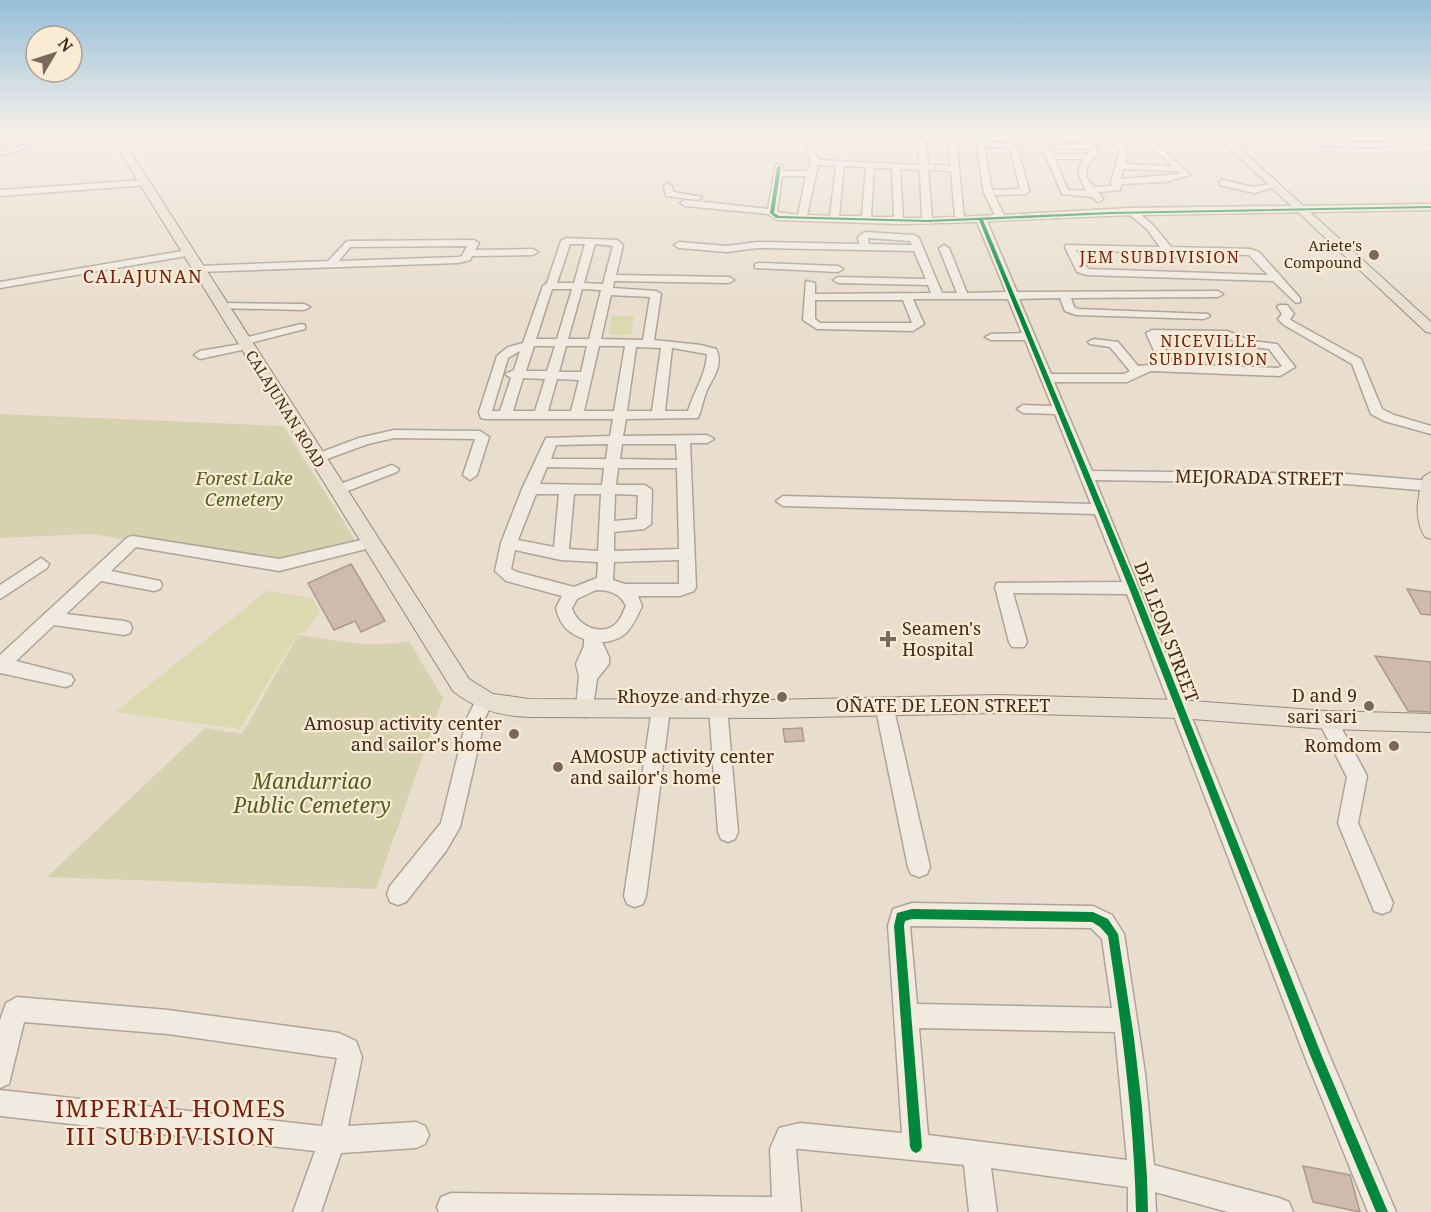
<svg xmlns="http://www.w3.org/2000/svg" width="1431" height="1212" font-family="'Noto Serif',serif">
	<rect width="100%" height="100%" fill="#e9dece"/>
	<path fill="#dcd8af" d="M612 316H634L631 335 608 334Z
		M267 591 312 598 320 612 305 633H298L240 729 115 712Z"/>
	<path fill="#d6d2af" d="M0 414 283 426 357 543 277 562 132 536 127 540 91 534 0 538Z
		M298 635C335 640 373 649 409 641L443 698 376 889 47 877 205 728 242 734Z"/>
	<path fill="#cebbae" stroke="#aa998d" stroke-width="1.5" d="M351 564 385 621 361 632 355 621 334 630 308 583Z
		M1407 589 1431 592V615L1421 614Z
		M1375 656 1431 662V712L1408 711Z
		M802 728 804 741 785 742 783 729Z
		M1303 1166 1350 1175 1360 1212 1313 1202Z"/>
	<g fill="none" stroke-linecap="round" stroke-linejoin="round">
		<defs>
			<path id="minor" d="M81 131H94L0 155V151Z
				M971 131H979L983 141 1017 146 1029 191 1025 194 994 195 1004 215 1130 208 1431 204V210L1141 215 1153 225 1171 247 1250 249 1259 252 1300 298V302L1296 303 1273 281 1087 275 1077 272 1065 247 1066 245 1160 247 1147 229 1130 215 987 221 1017 292 1218 291 1223 294 1218 297 1071 298 1074 307 1078 309 1208 314 1210 316 1204 319 1076 315 1065 311 1060 298 1019 299 1051 374H1124L1130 371 1110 347 1090 344 1088 342 1094 339 1118 342 1138 366 1160 364 1146 333 1152 330 1227 331 1252 341 1277 344 1295 367 1280 376 1151 371 1127 382H1054L1092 471 1346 474 1431 481V491L1346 484 1095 480 1328 1052 1396 1212H1368L1305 1057 1127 594 1013 593 1027 642 1024 647H1012L1009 642 995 587 997 583 1122 582 1095 514 783 506 776 501 783 496 1091 504 1055 414 1023 413 1017 409 1023 405 1052 406 1025 340H991L985 337 991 334 1022 333 1008 299H913L924 324 913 331 817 329 803 320 806 281 815 283V294L931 293 928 285 838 283 833 280 838 277 926 279 914 251 757 248 727 252 679 248 674 245 679 242 727 246 757 242 859 244 858 237 865 232 914 235 919 238 942 293H957L939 248 944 245 949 248 967 293 1006 292 977 222 899 224 778 220 768 214 685 206 680 203 685 200 768 209 776 165H782L783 171H808L811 158 807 154 809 136 816 138 815 153 819 160 919 165 918 138 925 135 956 140 964 217 995 215 984 193 976 143ZM926 139 948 142 950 166 928 165ZM984 146 1010 148 1020 189 992 190ZM818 165 836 166 830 216 807 215ZM844 166 866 167 862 216H839ZM874 168H892L894 217H871ZM900 169 920 170 922 218H903ZM928 170 951 171 955 217 932 218ZM782 176H806L798 215 777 212ZM868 238 910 241 912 245 869 244ZM1076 250 1165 253 1172 258 1176 257V253L1249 255 1268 275 1088 269ZM815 300H903L912 323H820L815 319ZM1159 337H1225L1246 346 1269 349 1282 366 1278 368 1173 364Z
				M1023 131H1031L1035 141H1029Z
				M1079 131H1087L1093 137 1098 151 1087 167 1086 177 1094 187 1112 186 1111 182 1120 151 1105 131H1113L1128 151 1125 164 1172 166 1135 131H1143L1190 175 1165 182 1121 184 1120 190 1098 192 1103 199 1098 202 1092 197 1062 194 1042 147 1087 143ZM1089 148 1088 154H1053L1051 149ZM1055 159H1084C1074 174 1081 178 1086 191L1068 190ZM1123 169 1177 171 1180 174 1121 179Z
				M1228 139 1374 143 1431 139V143L1374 147 1225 143Z
				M145 180 148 181V185L0 196V190Z
				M1223 180 1253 187 1276 183 1280 186 1254 193 1220 185V181Z
				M668 183 672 186 673 192 702 197 698 200 666 196 664 186Z
				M566 238 617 240 623 245 616 275 729 277 734 280 729 283 614 281 613 288 656 291 661 294 654 340 701 345 716 349C724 364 713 378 707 390 703 399 702 409 698 418L626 419 623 436 707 435 714 439 707 443H690L696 587 694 591 680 596H638L642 606C633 626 626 641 602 642L609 657V664L597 679 592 714 585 717 578 714 576 709 579 676 576 664 584 646V639C568 633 560 625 556 608L562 596 506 581 495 571 501 543 522 489 546 438 610 436 613 419H486L481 418 479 412 497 356 508 347 523 343 543 286 547 283 561 241ZM570 244H585L574 283H557ZM595 244 613 246 603 284 584 283ZM552 289H572L557 339H536ZM582 289 601 290 589 339H568ZM611 295 650 297 643 340 601 339ZM534 346H555L547 371H526ZM566 346H587L581 372H559ZM599 346H625L614 411H584ZM636 347 661 348 652 411H627ZM672 348 707 354C706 375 694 391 688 411H665ZM520 351 514 370 505 374 511 378 500 411H492L508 358ZM523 378 545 379 535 411H513ZM557 379 579 380 571 411H548ZM608 444 606 459H551L556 445ZM622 444H676L677 460 620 459ZM547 467 604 468 602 485 540 484ZM618 468H677L679 549 614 551V532L644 529 651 524 652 490 645 485H616ZM536 494H559L554 547 518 540ZM574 494H601L598 551 569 549ZM615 494 638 495 637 519 614 521ZM515 550 561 560 598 562 597 578 574 587 517 572 511 569ZM679 560V584H625L613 580 614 562ZM596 590C610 590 620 593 626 606 624 610 622 616 619 620 606 639 577 627 572 608L577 599Z
				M474 240 479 243 475 250 533 249 538 252 533 255 472 256 470 260 458 263 199 272 194 269 199 266 328 261 347 241ZM467 246 462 256 458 257 339 261 350 247Z
				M188 250 192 251V255L0 288V282Z
				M759 263 838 266 843 269 838 272 755 268V264Z
				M221 303 304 304 310 307 304 310 217 308V304Z
				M1279 305H1287L1294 314 1290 319 1292 321 1361 359 1382 409 1394 415 1431 426V434L1384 421 1371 414 1352 364 1284 325 1278 319 1282 314 1277 307Z
				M301 324 305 325V329L250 343 253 346 251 348 200 359 194 355 200 351 241 344 238 341 240 339Z
				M394 430 480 431 489 437 477 475 470 480 463 475 475 439 394 438 368 444 316 463 309 459 311 456 359 438Z
				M392 465 399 469 397 472 337 495 330 490 332 487Z
				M133 536 279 559 370 538 378 543 370 548 279 571 136 547 111 571 160 581 162 585 160 589 154 591 101 581 66 614 124 621 130 623 132 628 130 633 124 635 54 625 16 661 71 675 74 680 71 685 65 687 0 673V655L128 537Z
				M41 558 49 564 47 568 0 599V585Z
				M484 693 490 696 493 701 485 718 460 827 446 851 406 902 398 905 390 902 387 894 390 886 441 823 467 718 478 696Z
				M884 697 890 700 893 705 930 867 927 874 919 877 911 874 908 867 875 705 878 700Z
				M718 700 724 703 727 708 738 832 735 839 728 842 721 839 718 832 709 708 712 703Z
				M661 701 668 704 670 709 646 896 643 904 635 907 627 904 624 896 652 709 654 704Z
				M1327 712 1334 714 1367 776 1358 823 1393 903 1390 911 1382 914 1374 911 1338 823 1347 777 1318 720 1320 714Z
				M912 903 1093 906 1112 915 1124 934 1145 1073 1154 1165 1279 1198 1289 1202 1293 1212H1228L1155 1192 1156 1212H1128V1187L991 1168 997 1212H969L964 1165 800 1149H796L801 1212H439L437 1207 441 1197 451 1193 772 1197 770 1149 779 1128 800 1123 902 1133 888 926 893 909ZM910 926 1091 928 1102 939 1112 1008 917 1004ZM919 1028 1115 1032 1127 1160 928 1135Z
				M17 997 168 1010 339 1033 356 1041 362 1057 348 1126 416 1122 425 1126 429 1135 425 1144 416 1148 341 1153 321 1212H293L315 1151 0 1116V1090L322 1126 337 1058 168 1034 24 1022 9 1084 0 1088V1020L6 1003Z"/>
			<path id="major" d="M107 131H117L469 679 493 694 529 699 768 700 996 695 1179 700 1327 711 1431 714V732L1327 729 1179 718 996 713 768 718 529 717C500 716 476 709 453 691Z
				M1211 131H1221L1431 322V333L1426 332Z
				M1431 472V539L1425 537C1413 518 1418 497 1423 477Z"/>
		</defs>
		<use href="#minor" stroke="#aea397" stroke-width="3"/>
		<use href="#major" stroke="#94897e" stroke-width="2"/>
		<use href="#minor" fill="#f0eae1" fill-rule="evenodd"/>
		<use href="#major" fill="#e8dfd1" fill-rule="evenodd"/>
		<defs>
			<path id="cycleway" d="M779 166 781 167 774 213 779 216 927 220 1110 212 1431 206V208L1110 214 983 220 1137 588 1322 1056 1388 1212H1376L1311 1057 1129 588 979 220 927 222 776 218 770 213 777 167Z
				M912 909 1093 912 1108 919 1118 934 1134 1038 1142 1107 1147 1177 1148 1212H1136C1134 1119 1122 1028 1108 936L1100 927 1092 922 912 919 905 921 904 926 922 1147 920 1151 916 1153 912 1151 910 1147 894 926 897 913Z"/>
		</defs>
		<use href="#cycleway" stroke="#faecd4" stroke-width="3"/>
		<use href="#cycleway" fill="#00873e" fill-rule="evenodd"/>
	</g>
	<linearGradient id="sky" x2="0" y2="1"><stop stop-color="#95bed8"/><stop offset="0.44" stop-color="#f5f0e9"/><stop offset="1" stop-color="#f5f0e9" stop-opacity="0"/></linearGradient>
	<rect width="1431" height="301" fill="url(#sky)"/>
	<g fill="#7a695b" stroke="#faecd4" stroke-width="2">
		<circle cx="1374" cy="255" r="6"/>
		<path d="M885 630h6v6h6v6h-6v6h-6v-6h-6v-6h6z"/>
		<circle cx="782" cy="697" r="6"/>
		<circle cx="1369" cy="706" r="6"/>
		<circle cx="514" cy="734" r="6"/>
		<circle cx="1394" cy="746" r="6"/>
		<circle cx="558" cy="767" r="6"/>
	</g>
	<g text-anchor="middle" stroke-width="4.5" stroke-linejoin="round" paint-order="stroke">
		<g font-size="15" fill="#3f2a1d" stroke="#faecd4" text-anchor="end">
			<text x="1362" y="251">Ariete's<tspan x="1362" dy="17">Compound</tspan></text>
		</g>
		<g font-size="15" fill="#3f2a1d" stroke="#faecd4">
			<text transform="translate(285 409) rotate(58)" y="5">CALAJUNAN ROAD</text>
		</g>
		<g font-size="16" letter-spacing="1.5" fill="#722116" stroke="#faecd4">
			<text x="1160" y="263">JEM SUBDIVISION</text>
			<text x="1209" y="347">NICEVILLE<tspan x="1209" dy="18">SUBDIVISION</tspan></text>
		</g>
		<g font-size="18" letter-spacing="1.5" fill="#722116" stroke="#faecd4">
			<text x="143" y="283">CALAJUNAN</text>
		</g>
		<g font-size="18" fill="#3f2a1d" stroke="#faecd4">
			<text transform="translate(1259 478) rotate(1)" y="6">MEJORADA STREET</text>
			<text transform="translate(1166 632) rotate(69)" y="6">DE LEON STREET</text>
			<text x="943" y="712">OÑATE DE LEON STREET</text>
		</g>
		<g font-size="18" font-style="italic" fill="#545e21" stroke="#faecd4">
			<text x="244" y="485">Forest Lake<tspan x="244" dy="21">Cemetery</tspan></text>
		</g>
		<g font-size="18" fill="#3f2a1d" stroke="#faecd4" text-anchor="end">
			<text x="902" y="635" text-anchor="start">Seamen's<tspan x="902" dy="21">Hospital</tspan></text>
			<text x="1357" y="702">D and 9<tspan x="1357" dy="21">sari sari</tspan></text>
			<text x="770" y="703">Rhoyze and rhyze</text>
			<text x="502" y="730">Amosup activity center<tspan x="502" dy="21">and sailor's home</tspan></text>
			<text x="1382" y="752">Romdom</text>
			<text x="570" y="763" text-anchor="start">AMOSUP activity center<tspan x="570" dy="21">and sailor's home</tspan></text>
		</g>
		<g font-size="21" font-style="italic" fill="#545e21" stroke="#faecd4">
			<text x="312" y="789">Mandurriao<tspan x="312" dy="24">Public Cemetery</tspan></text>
		</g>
		<g font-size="24" letter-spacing="1.5" fill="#722116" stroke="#faecd4">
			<text x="171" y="1117">IMPERIAL HOMES<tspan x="171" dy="28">III SUBDIVISION</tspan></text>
		</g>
	</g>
	<g transform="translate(54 54) rotate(51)"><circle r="28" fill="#faecd4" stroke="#af9e8b" stroke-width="1.5"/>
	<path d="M0-4.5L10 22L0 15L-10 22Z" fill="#7a695b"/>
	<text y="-9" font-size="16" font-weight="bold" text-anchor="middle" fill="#3f2a1d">N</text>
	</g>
</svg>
